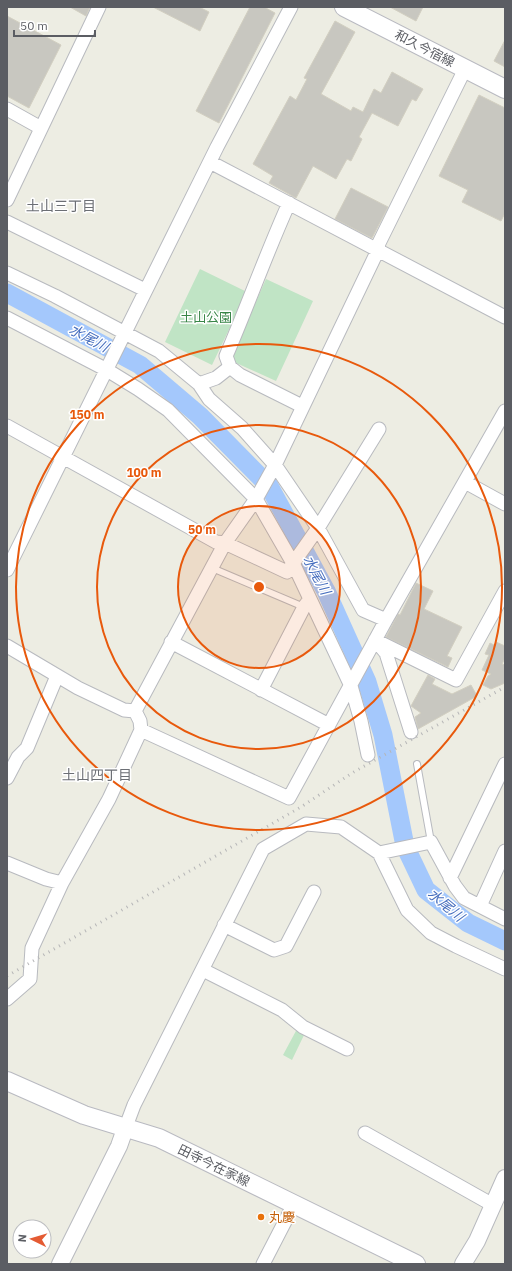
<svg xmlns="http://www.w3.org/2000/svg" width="512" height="1271" font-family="'IBM Plex Sans','Noto Sans JP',sans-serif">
	<rect width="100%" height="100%" fill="#edede3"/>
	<path fill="#c0e4c5" d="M200 269 247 292 212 365 165 342Z
		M266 279 313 301 276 381 234 362 232 355Z
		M297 1029 305 1033 292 1060 283 1055Z"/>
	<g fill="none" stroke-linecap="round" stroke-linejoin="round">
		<path stroke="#a4c8fc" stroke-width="19" d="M7 293 140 365 200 416 269 486 326 591 367 682 383 735 405 846 426 890 468 923 505 941"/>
	</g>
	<path fill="#c8c7c0" stroke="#d2cfc1" d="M70 7H90L86 16Z
		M153 7H199L209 12 200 31Z
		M250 7H264L275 13 219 123 196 111Z
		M390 7H423L416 21Z
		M7 16 61 45 29 108 7 96Z
		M335 21 355 32 321 94 351 111 353 107 363 112 374 89 381 93 392 72 423 89 416 101 412 99 398 126 372 113 359 137 362 139 351 161 347 159 336 179 313 166 296 198 269 183 273 176 253 164 290 96 296 100 307 79 304 78Z
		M505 40V67L494 61Z
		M479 95 505 108V213L501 221 462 202 468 190 439 176Z
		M351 188 388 207 372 238 335 219Z
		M416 583 433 591 424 609 462 627 447 656 452 658 448 667 386 637 398 614 400 615Z
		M496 642 505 646V658L502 664 505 665V683L491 689 483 685 488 676 491 674 482 670 489 655 485 654 490 643 494 645Z
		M428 675 435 679 432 684 452 694 471 685 477 696 418 729 415 717 421 713 411 706Z"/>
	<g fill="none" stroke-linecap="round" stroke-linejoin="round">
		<defs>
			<path id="service" d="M212 568 304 607
				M417 764 431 842"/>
			<path id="minor" d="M7 109 41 128
				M210 162 505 317
				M7 200 99 7
				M289 203C266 254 248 305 226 356L230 367 240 375 302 406
				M7 222 145 290
				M7 273 55 296 159 351 199 384 209 399 242 428 275 465 318 528 363 610 386 620
				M7 318 107 370 138 389 168 410 256 499 294 565 351 686 361 721 368 755
				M199 384 216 378 230 367
				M7 426 216 542 225 543 287 572 318 528 379 429
				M465 482 505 504
				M7 570 217 147 291 7
				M375 640 456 680 505 591
				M376 641 386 653 411 732
				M171 642 329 725
				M7 646 78 688 124 710 135 711
				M261 690 304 607 310 599
				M135 711 225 543 256 499 275 465 378 250 379 243 465 69
				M141 730 289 798 386 620 505 411
				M7 778 18 757 27 748 57 676
				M379 853 431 842 455 886 464 898 505 919
				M7 863 46 879 62 883
				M450 878 505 764
				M480 906 505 851
				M224 925 274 950 286 946 314 892
				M203 970 282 1010 303 1027 347 1049
				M7 999 30 979 32 948 62 883 109 799 141 730 140 721 135 711
				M125 1129 134 1105 263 849 306 824 341 827 379 853 407 910 431 933 456 946 505 969
				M365 1133 493 1205
				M263 1264 294 1204"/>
			<path id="tertiary" d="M60 1264 119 1146 125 1129
				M463 1264 477 1241 505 1178"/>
			<path id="secondary" d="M344 7 505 89
				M7 1081 84 1115 159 1138 416 1264"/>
		</defs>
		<use href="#service" stroke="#b8babf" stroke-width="8"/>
		<use href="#minor" stroke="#b8babf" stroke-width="15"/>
		<use href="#tertiary" stroke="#b8babf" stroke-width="18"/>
		<use href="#secondary" stroke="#b9bac1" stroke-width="20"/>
		<use href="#service" stroke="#fff" stroke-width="6"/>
		<use href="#minor" stroke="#fff" stroke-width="13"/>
		<use href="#tertiary" stroke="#fff" stroke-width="16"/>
		<use href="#secondary" stroke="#fff" stroke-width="18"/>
		<path stroke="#b6b6b7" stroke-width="3" stroke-dasharray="1 5" stroke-linecap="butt" d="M7 976 301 807 352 773 505 687"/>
	</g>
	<circle cx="259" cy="587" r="81" fill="#e8590c" fill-opacity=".12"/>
	<g fill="none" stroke="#e8590c" stroke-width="2">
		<circle cx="259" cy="587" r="81"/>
		<circle cx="259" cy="587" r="162"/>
		<circle cx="259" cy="587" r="243"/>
	</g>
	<circle fill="#e8710a" stroke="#fff" stroke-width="1.5" cx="261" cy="1217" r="4"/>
	<g text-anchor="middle" stroke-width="3" stroke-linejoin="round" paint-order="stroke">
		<g font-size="13" fill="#5b5d63" stroke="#fff">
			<text transform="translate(425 48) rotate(27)" y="5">和久今宿線</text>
			<text transform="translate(214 1165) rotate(26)" y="5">田寺今在家線</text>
		</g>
		<g font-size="13" fill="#388547" stroke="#fff">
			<text x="206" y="322">土山公園</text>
		</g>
		<g font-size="13" fill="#c56008" stroke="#fff" text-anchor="start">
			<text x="269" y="1222">丸慶</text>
		</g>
		<g font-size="14" fill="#6c6f75" stroke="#fff">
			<text x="61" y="211">土山三丁目</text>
			<text x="97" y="780">土山四丁目</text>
		</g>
		<g font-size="14" font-style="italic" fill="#476fbf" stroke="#fff">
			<text transform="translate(89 338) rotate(28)" y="5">水尾川</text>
			<text transform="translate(317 575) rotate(62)" y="5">水尾川</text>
			<text transform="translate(446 905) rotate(40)" y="5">水尾川</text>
		</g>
	</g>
	<circle cx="259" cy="587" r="6" fill="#e8590c" stroke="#fff" stroke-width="2"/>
	<g font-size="12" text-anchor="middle" font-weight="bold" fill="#e8590c" stroke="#fff" stroke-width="3" stroke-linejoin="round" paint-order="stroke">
		<text x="87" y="419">150 m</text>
		<text x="144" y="477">100 m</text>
		<text x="202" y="534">50 m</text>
	</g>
	<rect width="512" height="1271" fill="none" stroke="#5b5d63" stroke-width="16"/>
	<g transform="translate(32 1239) rotate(275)"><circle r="19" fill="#ffffff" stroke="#bdbec1"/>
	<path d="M0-3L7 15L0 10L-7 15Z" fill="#e45b33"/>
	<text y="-6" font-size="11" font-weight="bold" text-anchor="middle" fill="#5b5d63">N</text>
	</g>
	<path d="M14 30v6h81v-6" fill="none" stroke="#5b5d63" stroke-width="2"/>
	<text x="20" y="30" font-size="12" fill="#5b5d63" stroke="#ffffff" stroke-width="3" paint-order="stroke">50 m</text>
</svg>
